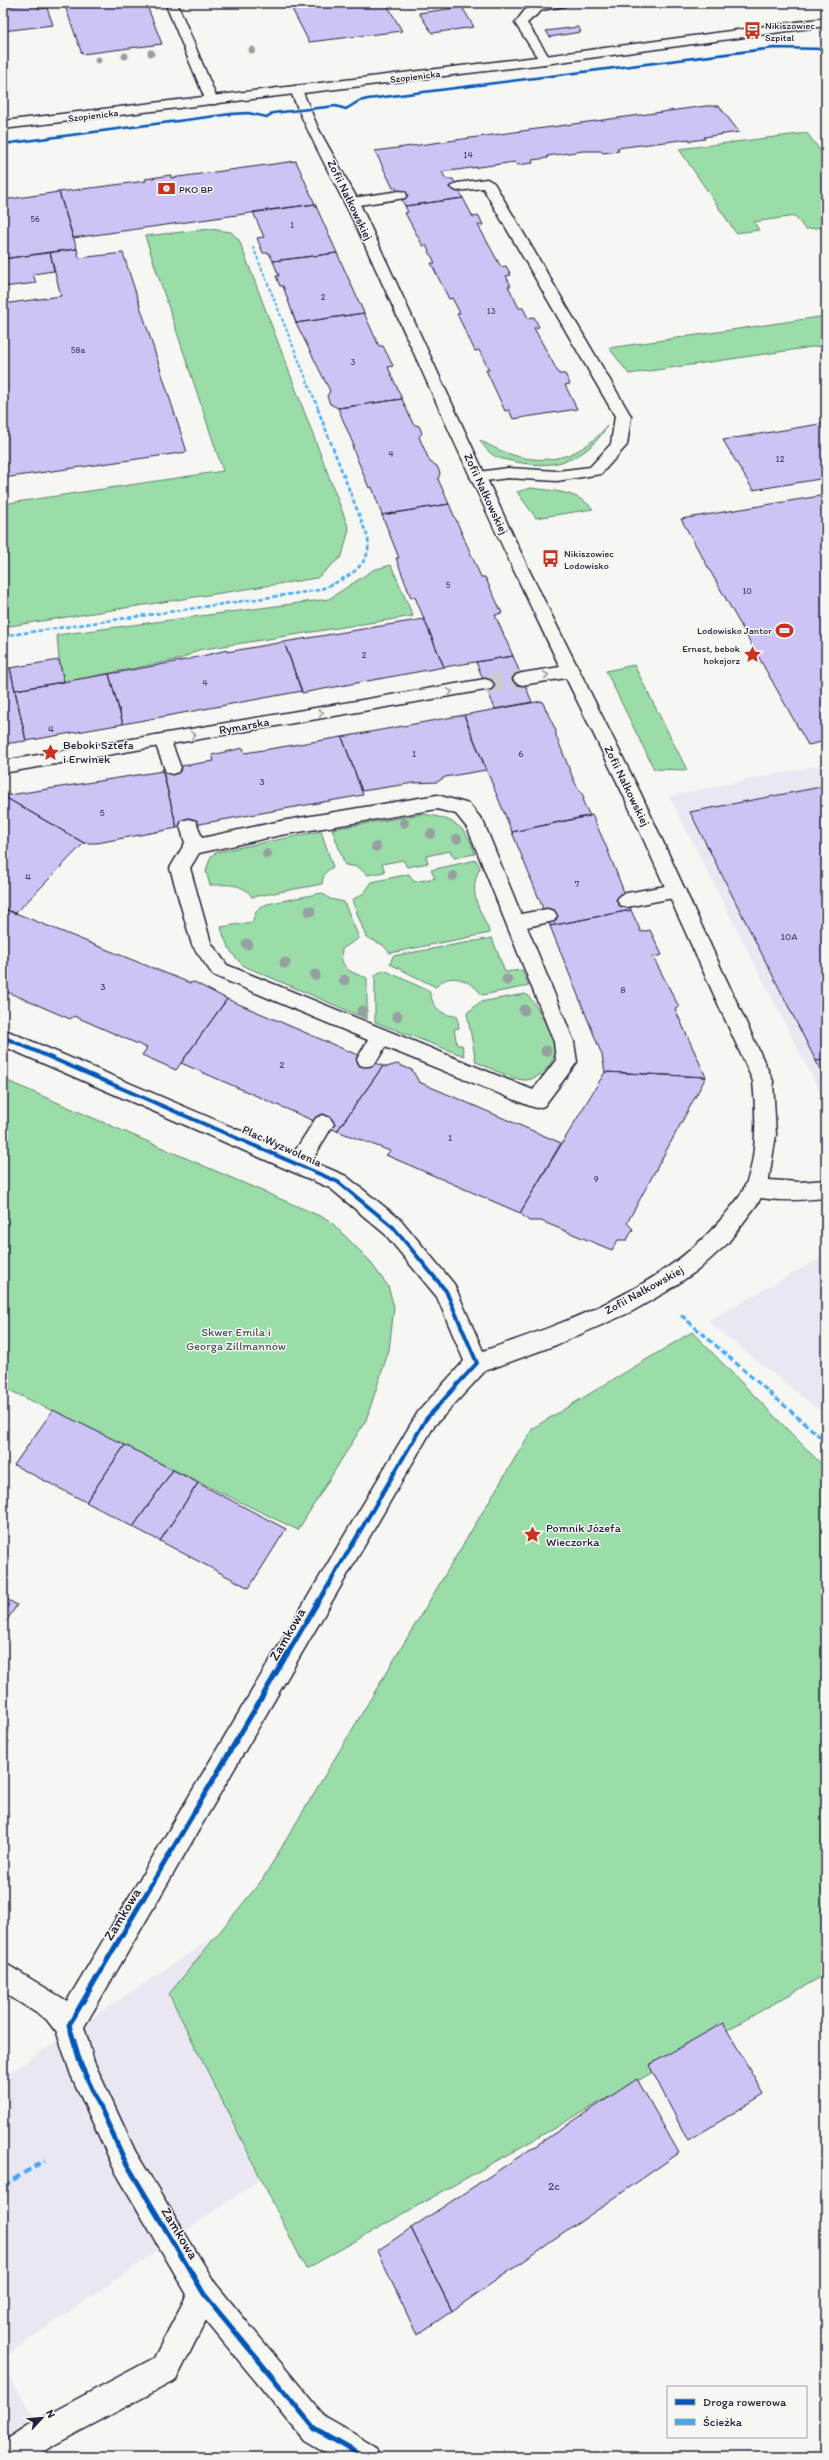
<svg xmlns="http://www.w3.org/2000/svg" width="829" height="2460" font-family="Itim,sans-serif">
	<rect width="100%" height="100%" fill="#f6f6f2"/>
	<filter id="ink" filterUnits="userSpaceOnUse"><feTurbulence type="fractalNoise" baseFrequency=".025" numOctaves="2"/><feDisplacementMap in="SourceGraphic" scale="8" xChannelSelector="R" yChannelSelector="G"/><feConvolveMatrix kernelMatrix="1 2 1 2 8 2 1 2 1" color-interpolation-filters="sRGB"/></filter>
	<g filter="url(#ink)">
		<path fill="#eae7f3" d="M826 764V1104L669 796Z
			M826 1255V1416L708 1321Z
			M719 1601 826 1786 3 2358V2077Z
			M3 2367 59 2457H3Z"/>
		<path fill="#9bdda8" stroke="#5e8072" d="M807 133 824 156H826V227L805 229 795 216 754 222 759 230 736 233 679 149Z
			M210 229 231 232 239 240 349 529 342 556 317 578 3 627V504L223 471 145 236Z
			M826 316V345L629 374 609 348Z
			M607 426C587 460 555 470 517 462 497 458 491 458 480 440 525 467 572 469 607 426Z
			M531 488C553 491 577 491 593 509L536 518 517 492Z
			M391 565 413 616 198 650 181 659 64 682 59 660 57 635 329 599 373 570Z
			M634 665 687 770 654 769 606 671Z
			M423 814C451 818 467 825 475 854L454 858 450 851 426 856 428 863 407 867 403 860 382 864 385 872 368 875 358 867 345 865 332 829Z
			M321 831 333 867C325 871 323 875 322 884L252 897C243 882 225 885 210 885L206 871 211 856 217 852Z
			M476 860 480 868C467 893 480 909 490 933L390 953 383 945 366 937 352 900 364 893 372 882 409 874 414 882 435 878 431 870Z
			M322 893 330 899 344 902 359 938 342 949C339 970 351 972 367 978V1019L244 966C232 956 225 943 221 927L252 922 257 910 267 904Z
			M492 938 505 972 522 970 529 986 482 995C472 981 449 970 436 987L390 964 393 956Z
			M384 970 429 991C433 1006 440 1016 457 1016L459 1028 454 1029 457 1045H462L464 1056 375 1022V975Z
			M525 994C534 997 553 1036 555 1046 557 1062 540 1080 525 1080 513 1080 488 1067 476 1062L467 1013 480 1002Z
			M3 1079 329 1220 368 1259 388 1286 394 1307 389 1350 366 1420 298 1530 3 1387Z
			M692 1332 826 1469V1974L306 2269 169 1994 262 1880 533 1428Z"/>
		<path fill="#cdc3f5" stroke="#22223b" d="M37 3 39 9 47 8 53 25 3 31V7Z
			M64 3H146L162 44 82 54Z
			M289 3H386L402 31 309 42Z
			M462 7 474 27 432 33 419 13Z
			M578 27 581 32 550 37 546 31Z
			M706 106H719L739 132 704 137 705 139 690 141 689 139 617 148 619 151 603 153 601 151H583L547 156 548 158 532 160 533 163 517 165 515 162 442 172 446 179H453L463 198 405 206 396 188H393L375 151Z
			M296 161 315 204 73 238 59 192 146 181 145 179 171 175V178Z
			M59 192 77 249 3 259V200Z
			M463 198 473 217 479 216 483 225H478L501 267 506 266 511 275 506 276 511 286H508L519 308H523L528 318 534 317 539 327 534 328 559 374H565L570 384 565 385 577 409 513 419 509 410 505 411 486 370H489L479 350 475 351 457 314 460 313 452 298 449 299 431 263H435L426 245 423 246 405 213 408 212 405 206Z
			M315 204 337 253 273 261 269 253H263L257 238 264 237 253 212Z
			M77 249 79 258 123 253 187 452 3 478V304L61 296 50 252Z
			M50 252 54 271 33 274 36 283 3 287V259Z
			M337 253 364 313 296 323 283 286H280L276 276H279L273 261Z
			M364 313 379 346H383L393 366 388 367 402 399 338 408 330 404 327 396 330 391 296 323Z
			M402 399 413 424 419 426 422 433 419 437 430 462 437 466 440 473 438 479 449 504 382 515 372 487 369 488 352 446H354L338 408Z
			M826 423V478L753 490 723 440Z
			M826 495V741L808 745 681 519Z
			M449 504 481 577H485L502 613 495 615 513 656 444 667 415 597 411 598 396 558H399L382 515Z
			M424 619 444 667 302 693 284 642Z
			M284 642 302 691 123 724 109 674 181 661 227 650V652Z
			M513 656 532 702 495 709 476 662Z
			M59 660 64 682 15 690 10 668Z
			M10 668 26 741 3 744V669Z
			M109 674 123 724 26 741 15 690Z
			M542 701 556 731V736L575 783 584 797 583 802 590 816 512 832 464 715Z
			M464 715 486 770 445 777 437 782 414 783 362 791 342 737Z
			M342 737 363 795 177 828 162 769 214 761 212 755 243 748 245 753Z
			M163 771 177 828 97 843H84L3 796Z
			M826 786V1059L816 1061 690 812Z
			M3 796 84 843 15 914 3 908Z
			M592 815 606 846 631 910 550 926 512 832Z
			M3 908 190 983 194 982 227 999 176 1070 142 1055 147 1048 74 1016 70 1019 10 993 3 992Z
			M631 910 641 932 650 930 662 955 653 957 679 1007 675 1009 706 1077 605 1072 602 1055 550 926Z
			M227 999 383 1066 337 1131 181 1063Z
			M826 1059V1081L816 1061Z
			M397 1064 412 1070 419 1082 561 1143 520 1213 386 1155 390 1151 337 1131 383 1066 387 1067Z
			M605 1072 706 1077 627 1223 633 1229 627 1240H618L612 1250 541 1221H529L520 1213Z
			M53 1410 125 1445 86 1502 14 1465Z
			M125 1445 173 1470 133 1527 86 1502Z
			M173 1470 198 1483 160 1541 133 1527Z
			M198 1483 286 1529 249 1588 160 1541Z
			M3 1597 17 1605 3 1626Z
			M723 2023 764 2094 688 2141 649 2065Z
			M637 2079 679 2153 452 2311 411 2228Z
			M411 2228 452 2311 417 2335 377 2251Z"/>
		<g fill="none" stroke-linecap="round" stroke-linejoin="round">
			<path stroke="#cccccd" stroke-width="18" stroke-dasharray="18 8" stroke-linecap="butt" d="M485 685 522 679"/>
			<defs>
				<path id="lane" d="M165 3H177L218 101 216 104H208L206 101Z
					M538 3H567L565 6 542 10 527 23 551 60 545 64 541 63 515 23 525 10Z
					M487 179 494 183 631 416 627 445 601 474 557 481 508 478 478 482 470 477 478 472 508 468 557 471 590 467 611 444 615 416 483 188 457 191 450 187 457 183Z
					M400 191 405 192 407 195 405 198 352 206 345 202 352 198Z
					M163 734 169 736 181 768 178 772 172 774 166 772 154 740 157 736Z
					M437 795 469 804 483 821 521 914 547 909 554 911 557 916 554 921 527 927 574 1042 577 1062 544 1106 537 1108 530 1106 385 1047C378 1059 375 1070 360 1065L357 1059 368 1040 213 975 192 945 170 868 185 843 180 826 182 821 189 819 196 821 202 838 281 821ZM437 809 456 814 468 829 554 1042 556 1060 533 1090 227 965 211 943 190 868 199 853 281 835Z
					M676 884 683 886 686 891 683 896 627 907 620 905 617 900 620 895 627 893Z
					M323 1115 330 1118 334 1124 330 1130 307 1169 299 1172 291 1169 288 1163 291 1157 316 1118Z
					M755 1179 800 1182 826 1180V1198C801 1200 771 1203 747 1194L744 1188 747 1182Z
					M204 2279 215 2283 219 2294 176 2380 54 2445 37 2457H3V2442L32 2423 154 2358 193 2283Z"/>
				<path id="street" d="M296 86 302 90 318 128 359 202 528 568 640 792 773 1081 776 1135 768 1184 758 1203 727 1244 698 1270 666 1292 631 1312 556 1345 485 1371 434 1426 84 2027 94 2062 135 2151 215 2283 326 2418 375 2446 380 2457H333L304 2440 193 2305 115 2171 71 2075 57 2033 46 2019 3 1992V1962L67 2001 418 1412 464 1361 437 1297 385 1234 330 1188 3 1046V1029L346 1176 401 1220 454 1284 483 1351C569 1322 664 1288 724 1216 731 1207 741 1197 745 1186 758 1157 756 1112 753 1081L622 792 566 678 522 685 516 683 513 679 516 675 522 673 560 667C492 527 428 384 364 243 340 191 311 142 290 90Z
					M485 679 491 681 494 685 491 689 3 773V761Z"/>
				<path id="secondary" d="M826 18V26L545 64 3 129V121L545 56Z"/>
			</defs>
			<use href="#lane" stroke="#22223b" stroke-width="3"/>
			<use href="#street" stroke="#22223b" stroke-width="3"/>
			<use href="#secondary" stroke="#22223b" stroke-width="3"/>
			<use href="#lane" fill="#f6f6f2" fill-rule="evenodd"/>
			<use href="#street" fill="#f6f6f2" fill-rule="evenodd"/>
			<use href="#secondary" fill="#f6f6f2" fill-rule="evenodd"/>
			<path stroke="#3fa9f5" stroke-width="2" stroke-dasharray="3.5 2" stroke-linecap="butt" d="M253 247 318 408"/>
			<path stroke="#3fa9f5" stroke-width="2.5" stroke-dasharray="4.5 2.5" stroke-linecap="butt" d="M3 636 319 590C342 580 373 568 368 538L317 407"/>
			<path stroke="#3fa9f5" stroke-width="3" stroke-dasharray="6 3" stroke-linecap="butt" d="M681 1315 826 1442"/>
			<path stroke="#3fa9f5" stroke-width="4" stroke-dasharray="8 4" stroke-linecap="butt" d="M3 2186 45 2160"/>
			<defs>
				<path id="cycleway-far2" d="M3 144 231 114 248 113 267 117 273 113 336 106 346 109 359 101 368 99 774 48 826 49"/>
				<path id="cycleway-far1" d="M3 1037 338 1182 393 1227 446 1291 477 1363 426 1419 319 1601"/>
				<path id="cycleway" d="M319 1600 69 2025 81 2065 125 2161 204 2294 315 2429 364 2457"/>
			</defs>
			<use href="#cycleway-far2" stroke="#f6f6f2" stroke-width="4"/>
			<use href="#cycleway-far1" stroke="#f6f6f2" stroke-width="6"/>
			<use href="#cycleway" stroke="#f6f6f2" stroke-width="8"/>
			<use href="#cycleway-far2" stroke="#0057b8" stroke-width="2.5"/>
			<use href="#cycleway-far1" stroke="#0057b8" stroke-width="4"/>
			<use href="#cycleway" stroke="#0057b8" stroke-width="5"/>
		</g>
		<g fill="#95a0a0">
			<circle cx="252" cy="50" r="3.5"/>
			<circle cx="151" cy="53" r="3.5"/>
			<circle cx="125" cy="56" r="3.5"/>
			<circle cx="98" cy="60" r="3.5"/>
			<circle cx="404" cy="823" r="5"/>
			<circle cx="431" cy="834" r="5"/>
			<circle cx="457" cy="839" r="5"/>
			<circle cx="376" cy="847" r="5"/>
			<circle cx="267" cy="854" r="5"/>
			<circle cx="453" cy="876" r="5"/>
			<circle cx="310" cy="911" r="5.5"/>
			<circle cx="247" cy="944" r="5.5"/>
			<circle cx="285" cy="963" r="5.5"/>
			<circle cx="315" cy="975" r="5.5"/>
			<circle cx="344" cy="980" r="5.5"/>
			<circle cx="507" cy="980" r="5.5"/>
			<circle cx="524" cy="1010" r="5.5"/>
			<circle cx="362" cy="1011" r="5.5"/>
			<circle cx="397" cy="1016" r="5.5"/>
			<circle cx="546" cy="1051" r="5.5"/>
		</g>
		<defs><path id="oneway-chevron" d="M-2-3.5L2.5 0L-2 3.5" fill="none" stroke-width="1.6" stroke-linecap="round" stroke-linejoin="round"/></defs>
		<g stroke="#9797a0">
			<use href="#oneway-chevron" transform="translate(546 675) rotate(-9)"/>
			<use href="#oneway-chevron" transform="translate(450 692) rotate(-10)"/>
			<use href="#oneway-chevron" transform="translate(321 713) rotate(-10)"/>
			<use href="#oneway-chevron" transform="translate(193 735) rotate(-10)"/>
		</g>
	</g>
	<defs>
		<symbol id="bus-bare" viewBox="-9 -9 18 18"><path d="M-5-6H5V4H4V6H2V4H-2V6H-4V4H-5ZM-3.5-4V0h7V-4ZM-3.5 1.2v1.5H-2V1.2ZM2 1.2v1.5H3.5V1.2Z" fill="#c8321e" stroke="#f6f6f2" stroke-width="2.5" paint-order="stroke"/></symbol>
		<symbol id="bank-bare" viewBox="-9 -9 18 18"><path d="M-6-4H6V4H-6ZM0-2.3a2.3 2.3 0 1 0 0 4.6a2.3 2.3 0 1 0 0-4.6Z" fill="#c8321e" stroke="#f6f6f2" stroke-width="2.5" paint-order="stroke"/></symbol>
		<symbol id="stadium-bare" viewBox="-9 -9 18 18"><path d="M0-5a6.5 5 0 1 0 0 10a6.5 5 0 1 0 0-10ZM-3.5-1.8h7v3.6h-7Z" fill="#c8321e" stroke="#f6f6f2" stroke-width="2.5" paint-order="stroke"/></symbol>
		<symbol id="sight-bare" viewBox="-9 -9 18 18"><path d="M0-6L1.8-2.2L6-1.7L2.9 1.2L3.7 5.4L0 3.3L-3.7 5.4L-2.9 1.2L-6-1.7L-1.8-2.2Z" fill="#c8321e" stroke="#f6f6f2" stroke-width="2.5" paint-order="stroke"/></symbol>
	</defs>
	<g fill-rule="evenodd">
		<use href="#bus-bare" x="740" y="18" width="25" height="25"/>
		<use href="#bank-bare" x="154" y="176" width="25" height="25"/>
		<use href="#bus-bare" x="538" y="546" width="25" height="25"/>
		<use href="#stadium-bare" x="772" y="618" width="25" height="25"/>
		<use href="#sight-bare" x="740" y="642" width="25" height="25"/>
		<use href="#sight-bare" x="38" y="740" width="25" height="25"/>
		<use href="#sight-bare" x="520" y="1522" width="25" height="25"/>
	</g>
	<g text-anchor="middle" stroke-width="3" stroke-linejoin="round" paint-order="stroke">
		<g font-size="9" fill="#4d4a6a">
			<text x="468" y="158">14</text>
			<text x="35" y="222">56</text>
			<text x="292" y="228">1</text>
			<text x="323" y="300">2</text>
			<text x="491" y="314">13</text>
			<text x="78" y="353">58a</text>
			<text x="353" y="365">3</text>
			<text x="391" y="457">4</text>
			<text x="780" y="462">12</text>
			<text x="448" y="588">5</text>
			<text x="747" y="594">10</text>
			<text x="364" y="658">2</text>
			<text x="205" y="686">4</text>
		</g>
		<g font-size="10" fill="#22223b" stroke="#f6f6f2" text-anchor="start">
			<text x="765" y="29">Nikiszowiec<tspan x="765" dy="12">Szpital</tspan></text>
			<text x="179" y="193">PKO BP</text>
			<text x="564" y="557">Nikiszowiec<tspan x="564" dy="12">Lodowisko</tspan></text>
			<text x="772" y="634" text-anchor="end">Lodowisko Jantor</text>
			<text x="740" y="652" text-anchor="end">Ernest, bebok<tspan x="740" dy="12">hokejorz</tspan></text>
		</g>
		<g font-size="10" fill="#22223b" stroke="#f6f6f2">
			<text transform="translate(415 76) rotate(-7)" y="4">Szopienicka</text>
			<text transform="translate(93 115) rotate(-7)" y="4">Szopienicka</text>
		</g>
		<g font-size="10" fill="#4d4a6a">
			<text x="51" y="732">4</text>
			<text x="414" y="757">1</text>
			<text x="521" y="757">6</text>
			<text x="262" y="785">3</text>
			<text x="102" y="816">5</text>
			<text x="28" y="880">4</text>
			<text x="577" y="887">7</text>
			<text x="789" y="940">10A</text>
			<text x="103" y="990">3</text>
			<text x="623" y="993">8</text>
			<text x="282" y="1068">2</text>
			<text x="450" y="1141">1</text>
			<text x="596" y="1182">9</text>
		</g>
		<g font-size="12" fill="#22223b" stroke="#f6f6f2">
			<text transform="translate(350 200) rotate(64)" y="4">Zofii Nałkowskiej</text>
			<text transform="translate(486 494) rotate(65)" y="4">Zofii Nałkowskiej</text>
			<text transform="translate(244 726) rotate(-10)" y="4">Rymarska</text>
			<text transform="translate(627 786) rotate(64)" y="4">Zofii Nałkowskiej</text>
			<text transform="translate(282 1146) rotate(24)" y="4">Plac Wyzwolenia</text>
			<text transform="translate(644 1290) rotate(-29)" y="4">Zofii Nałkowskiej</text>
		</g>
		<g font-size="12" fill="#22223b" stroke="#f6f6f2" text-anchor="start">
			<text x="63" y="749">Beboki Sztefa<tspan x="63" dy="14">i Erwinek</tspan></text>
			<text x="546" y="1532">Pomnik Józefa<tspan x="546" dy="14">Wieczorka</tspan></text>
		</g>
		<g font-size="12" fill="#465a5c" stroke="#f6f6f2">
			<text x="236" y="1336">Skwer Emila i<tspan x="236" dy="14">Georga Zillmannów</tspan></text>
		</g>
		<g font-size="12" fill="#4d4a6a">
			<text x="554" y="2190">2c</text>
		</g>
		<g font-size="14" fill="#22223b" stroke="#f6f6f2">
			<text transform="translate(287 1634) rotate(-60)" y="5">Zamkowa</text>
			<text transform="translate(122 1914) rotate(-59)" y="5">Zamkowa</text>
			<text transform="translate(180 2233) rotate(59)" y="5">Zamkowa</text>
		</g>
	</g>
	<rect width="829" height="2460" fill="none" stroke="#f6f6f2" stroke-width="16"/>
	<rect x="8" y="8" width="813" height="2444" fill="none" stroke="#22223b" stroke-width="1.5" filter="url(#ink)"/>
	<rect x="667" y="2386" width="140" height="52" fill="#f6f6f2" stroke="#a1a1a9"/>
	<rect x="675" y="2399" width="20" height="6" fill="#0057b8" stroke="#a1a1a9"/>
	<text x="703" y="2406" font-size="12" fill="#22223b">Droga rowerowa</text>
	<rect x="675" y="2419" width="20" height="6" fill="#3fa9f5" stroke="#a1a1a9"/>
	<text x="703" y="2426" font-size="12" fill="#22223b">Ścieżka</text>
	<g transform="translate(42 2418) rotate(64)" stroke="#f6f6f2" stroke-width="3" paint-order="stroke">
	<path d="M0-3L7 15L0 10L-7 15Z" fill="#22223b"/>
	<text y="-6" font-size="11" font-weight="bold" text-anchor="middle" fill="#22223b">N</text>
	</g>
</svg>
